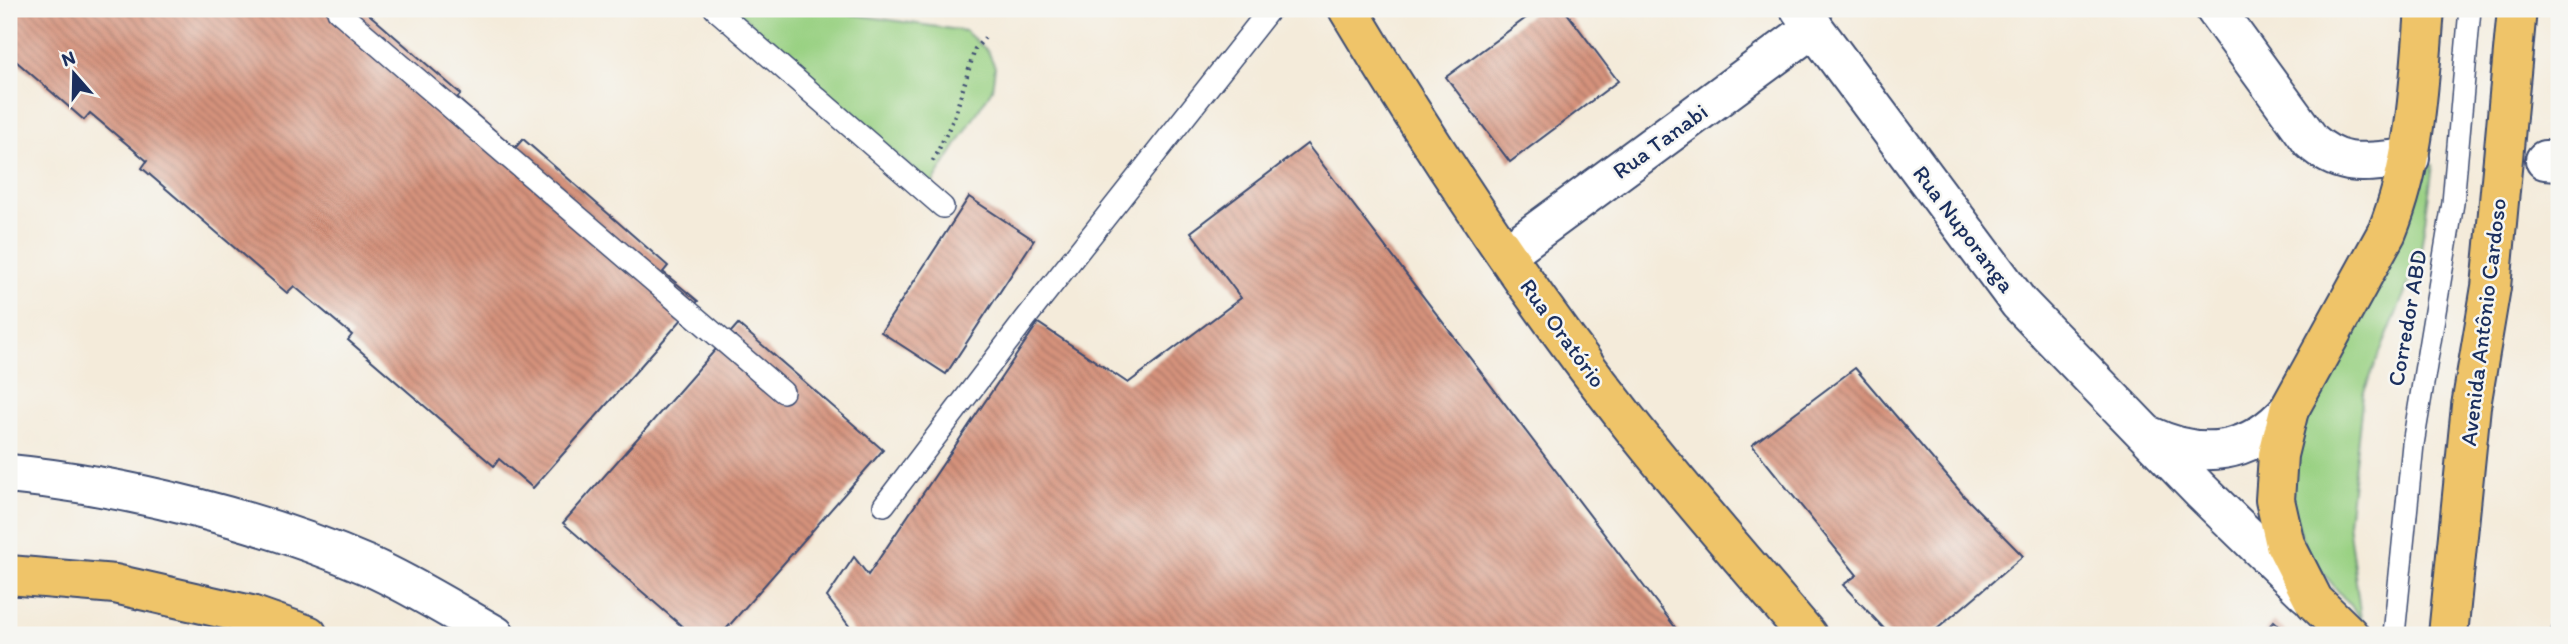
<svg xmlns="http://www.w3.org/2000/svg" width="2568" height="644" font-family="Itim,sans-serif">
	<defs>
		<pattern id="building-back-hatch" width="6" height="6" patternUnits="userSpaceOnUse" patternTransform="scale(1.75)"><rect width="6" height="6" fill="#d5927b"/><path d="M-1 5l2 2M0 0l6 6M5-1l2 2" fill="none" stroke="#ac7868"/></pattern>
	</defs>
	<rect width="100%" height="100%" fill="#f6f6f2"/>
	<filter id="ink" filterUnits="userSpaceOnUse"><feTurbulence type="fractalNoise" baseFrequency=".0143" numOctaves="2"/><feDisplacementMap in="SourceGraphic" scale="14" xChannelSelector="R" yChannelSelector="G"/><feConvolveMatrix kernelMatrix="1 2 1 2 8 2 1 2 1" color-interpolation-filters="sRGB"/></filter>
	<filter id="wash" filterUnits="userSpaceOnUse"><feTurbulence type="fractalNoise" baseFrequency=".00686" numOctaves="4" result="noise"/><feDisplacementMap in="SourceGraphic" scale="28" xChannelSelector="R" yChannelSelector="G"/><feGaussianBlur stdDeviation="1.57" result="paint"/><feColorMatrix in="noise" values="0 0 0 0 0 0 0 0 0 0 0 0 0 0 0 0 0 1.4 0 .05"/><feComposite in="paint" operator="in"/></filter>
	<g filter="url(#wash)">
		<rect width="100%" height="100%" fill="#f4ebda"/>
		<path fill="#9ad183" stroke="#5a8070" stroke-width="2" d="M735 9H815L965 31 988 51 995 67 992 89 931 186Z
			M2425 165H2433L2420 256 2363 394 2348 523 2361 619 2314 562 2303 540 2290 500 2297 431Z"/>
		<g id="blocks">
			<path fill="url(#building-back-hatch)" d="M9 9H363L461 94 457 98 515 148 523 139 668 266 663 272 698 301 533 488 499 459 494 466 348 340 352 335 294 286 287 293 142 168 147 161 90 113 84 120 9 55Z
				M1538 9H1564L1618 81 1510 162 1446 77Z
				M1307 144 1681 635H856L827 597 854 557 868 575 1038 323 1128 383 1241 298 1191 232Z
				M969 197 1034 240 946 374 881 332Z
				M738 324 883 450 721 635H692L563 523Z
				M1855 368 1964 496 2023 556 1930 635H1890L1843 585 1857 575 1752 445Z
				M2557 616 2559 635H2549Z
				M2274 621 2290 635H2262Z"/>
		</g>
	</g>
	<g filter="url(#ink)">
		<use href="#blocks" fill-opacity="0" stroke="#3c4b71" stroke-width="2"/>
		<g fill="none" stroke-linecap="round" stroke-linejoin="round">
			<defs>
				<path id="lane" d="M715 9 943 207
					M338 11 783 392
					M884 505 1026 318 1270 9
					M2394 635 2413 444 2453 203 2470 9"/>
				<path id="street" d="M1800 9 2019 303 2201 491 2307 594
					M2215 9 2311 141C2344 171 2368 161 2410 158
					M2545 160 2559 161
					M1506 254 1814 27
					M2150 436C2203 461 2250 454 2289 410
					M9 474C124 485 263 520 369 566 412 585 454 612 495 635"/>
				<path id="primary" d="M1348 9C1433 150 1525 290 1627 420 1685 494 1747 564 1807 635
					M2349 635 2314 601 2285 544 2275 500 2278 455 2289 410 2387 232C2416 160 2419 85 2425 9
					M2448 635 2471 406 2491 287 2517 9"/>
				<path id="highway" d="M9 575 115 584 251 615 308 635"/>
			</defs>
			<use href="#lane" stroke="#3c4b71" stroke-width="24"/>
			<use href="#street" stroke="#3c4b71" stroke-width="42"/>
			<use href="#primary" stroke="#3c4b71" stroke-width="42"/>
			<use href="#highway" stroke="#3c4b71" stroke-width="42"/>
			<path stroke="#3c4b71" stroke-width="4.5" stroke-dasharray="2 5" stroke-linecap="butt" d="M933 161 954 118 975 49 987 35"/>
			<use href="#lane" stroke="#fff" stroke-width="21"/>
			<use href="#street" stroke="#fff" stroke-width="38"/>
			<use href="#primary" stroke="#efc469" stroke-width="38"/>
			<use href="#highway" stroke="#efc469" stroke-width="38"/>
		</g>
	</g>
	<g text-anchor="middle" stroke-width="5" stroke-linejoin="round" paint-order="stroke">
		<g font-size="23" fill="#1b2f5e" stroke="#f6f6f2">
			<text transform="translate(1660 141) rotate(-36)" y="8">Rua Tanabi</text>
			<text transform="translate(1964 229) rotate(53)" y="8">Rua Nuporanga</text>
			<text transform="translate(2407 318) rotate(-80)" y="8">Corredor ABD</text>
			<text transform="translate(2483 322) rotate(-83)" y="8">Avenida Antônio Cardoso</text>
			<text transform="translate(1563 333) rotate(54)" y="8">Rua Oratório</text>
		</g>
	</g>
	<rect width="2568" height="644" fill="none" stroke="#f6f6f2" stroke-width="35"/>
	<g transform="translate(74 74) rotate(340)" stroke="#f6f6f2" stroke-width="5" paint-order="stroke">
	<path d="M0-5L12 26L0 18L-12 26Z" fill="#1b2f5e"/>
	<text y="-10" font-size="19" font-weight="bold" text-anchor="middle" fill="#1b2f5e">N</text>
	</g>
</svg>
